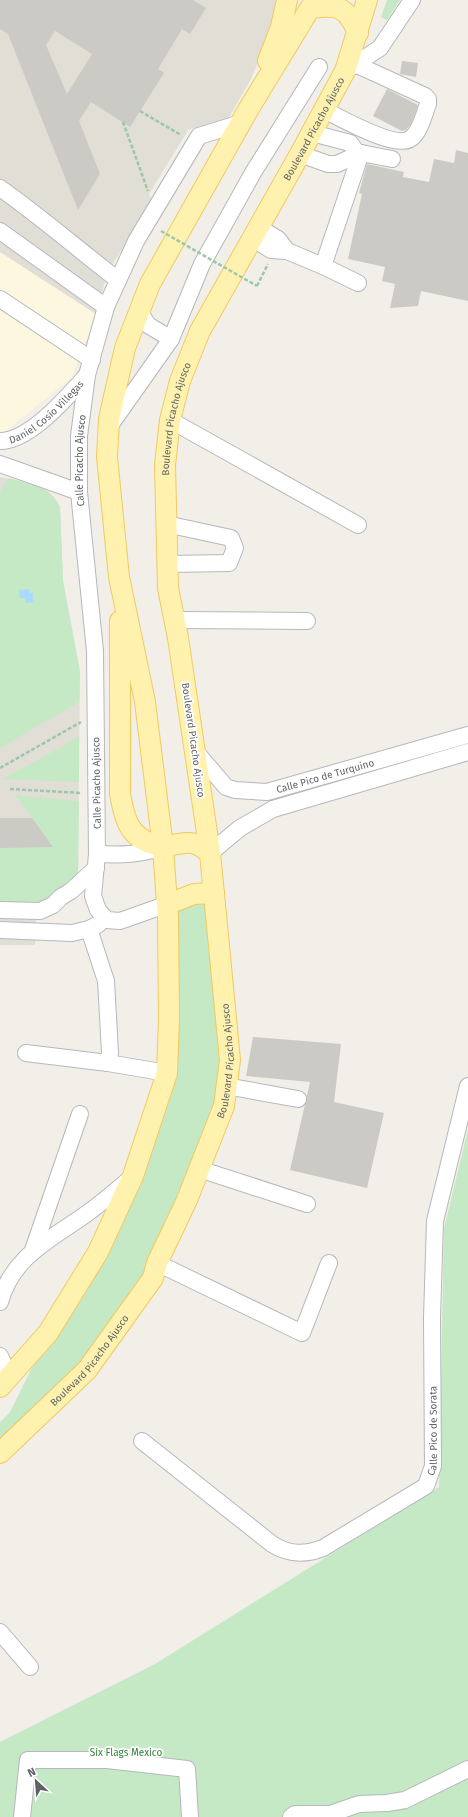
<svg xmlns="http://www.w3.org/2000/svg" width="468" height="1817" font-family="'Fira Sans',sans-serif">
	<rect width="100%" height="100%" fill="#f1efe8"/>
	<path fill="#fef7e0" d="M0 252 96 314 72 377 0 436Z"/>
	<path fill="#e1ded6" d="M0 0H277L272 29 251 79 224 126 189 129 149 194 152 201 112 265 105 281 96 314 0 252Z
		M0 477 35 485 46 490 54 497 60 507 63 581 80 672 78 873 37 905 35 945H0Z"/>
	<path fill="#c5e8c5" d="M387 0H400L387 20 381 17Z
		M8 478C30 484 48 485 60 507L63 581 80 672 79 702 0 748V492Z
		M79 737V782L3 779Z
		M15 795 79 801 78 873 59 893 37 905 0 903V848L52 846Z
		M215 899 227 1060 221 1105 151 1277 86 1368 0 1449V1422L10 1412 49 1334 99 1252 169 1072 171 906Z
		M468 1130V1817H0V1742L155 1664 439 1487 444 1228Z"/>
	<path fill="#aadaff" d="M29 589V593H33V602L25 603V598H20L19 590Z"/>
	<path fill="#cccac5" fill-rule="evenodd" d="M0 0H193L206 8 190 34 182 29 158 69 164 73 130 127 91 102 79 121 100 174 78 210 8 34 0 29ZM55 31 92 54 67 94 46 45Z
		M402 61 418 63 416 77 400 74Z
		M387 89 418 105 411 124 406 130 402 131 373 116Z
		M456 150 468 153V301L421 291 418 306 390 308 395 284 382 281 385 267 348 259 362 194 359 193 367 164 404 172 403 177 429 182 434 159 454 163Z
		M0 818H32L53 847 0 848Z
		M253 1037 341 1044 334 1102 384 1113 367 1188 290 1170 310 1082 246 1076Z"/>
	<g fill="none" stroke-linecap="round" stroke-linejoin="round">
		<defs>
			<g id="minor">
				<path d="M348 69 380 48 412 0"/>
				<path d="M324 110C341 118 394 149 410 139 420 133 424 114 428 104V99L425 96 355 64"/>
				<path d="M312 133 350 143 358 154"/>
				<path d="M300 154 328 164H337L361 153 392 159"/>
				<path d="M0 188C41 217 79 250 118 280"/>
				<path d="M258 227 278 239 287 251"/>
				<path d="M0 231 106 307"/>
				<path d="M252 238 271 250 287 251 323 266 361 153"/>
				<path d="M323 266 358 283"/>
				<path d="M0 299 92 360"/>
				<path d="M139 311 148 325 171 339"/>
				<path d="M170 420 358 525"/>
				<path d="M109 427 171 339 202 264 254 171 319 67"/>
				<path id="s1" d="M0 441C30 441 68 396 87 375"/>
				<path d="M0 464 79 492"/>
				<path d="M166 524 231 538 235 548 229 563 168 564"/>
				<path d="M174 620 307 621"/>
				<path id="s2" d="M196 752 226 787 235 790 267 792 468 735"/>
				<path d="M210 853 240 828 273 809 468 752"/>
				<path d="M97 854C122 855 139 855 163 847"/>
				<path id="s3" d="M168 904 120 921 107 920 98 910 93 896 97 854 95 651 79 492V436L87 375 106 307 136 241 199 136 241 123"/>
				<path d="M0 910 40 911 53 905 61 897 71 891 96 868"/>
				<path d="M89 929 106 981 110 1053 108 1063"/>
				<path d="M0 930 72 933 89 929 99 924"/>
				<path d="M26 1053 108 1063 167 1073"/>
				<path d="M226 1086 298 1099"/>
				<path d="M199 1169 307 1204"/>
				<path d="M33 1250 80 1114"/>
				<path d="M157 1263 302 1333 329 1263"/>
				<path d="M0 1302C13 1255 52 1239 89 1212 104 1201 118 1189 132 1177"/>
				<path d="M0 1356 9 1377"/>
				<path id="s4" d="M142 1441 272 1544C289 1555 305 1555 323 1548L426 1486 433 1466 432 1318 435 1221 468 1086"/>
				<path d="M0 1632 30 1667"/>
				<path d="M22 1817 28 1760H107L187 1769 190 1817"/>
				<path d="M291 1817 295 1814H330L359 1804 387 1803 405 1800 468 1769"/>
			</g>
			<g id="major">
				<path d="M311 8C338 4 347 7 358 33"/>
				<path d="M268 61 281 27 287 0"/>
				<path d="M120 621V794C124 816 128 837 153 844 156 845 161 847 165 846 187 844 190 837 210 853"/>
				<path d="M168 904 194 894 214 893"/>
				<path d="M0 1387 48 1333 98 1252 133 1176 167 1073 169 1018 168 918 163 847 145 702 119 577 107 457 109 419 125 348 150 284 248 110 315 0"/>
				<path id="s5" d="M0 1453 87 1370 153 1278 157 1263 187 1200 224 1106 230 1060 210 853 178 638 168 588 165 465 170 420 180 381 200 331 300 154 345 71 367 0"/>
			</g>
		</defs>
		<use href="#minor" stroke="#b5b8bc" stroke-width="18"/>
		<use href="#major" stroke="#f2c960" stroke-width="22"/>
		<path stroke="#9cc7a9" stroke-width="2.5" stroke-dasharray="4 2" stroke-linecap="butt" d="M140 111 181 135
			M123 122 148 191
			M257 286 268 264
			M0 768 81 722
			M10 789 82 793"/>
		<use href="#minor" stroke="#fff" stroke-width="16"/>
		<use href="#major" stroke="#fff2af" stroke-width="20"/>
		<path stroke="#9cc7a9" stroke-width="2.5" stroke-dasharray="4 2" stroke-linecap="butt" d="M161 231 257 286"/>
	</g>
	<g text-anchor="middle" stroke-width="3.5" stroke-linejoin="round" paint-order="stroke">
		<g font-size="10" fill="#5f6368" stroke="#fff">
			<text dy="4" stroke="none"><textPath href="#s5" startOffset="1437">Boulevard Picacho Ajusco</textPath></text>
			<text dy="4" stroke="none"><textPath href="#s1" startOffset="56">Daniel Cosío Villegas</textPath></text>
			<text dy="4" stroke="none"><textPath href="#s5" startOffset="1113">Boulevard Picacho Ajusco</textPath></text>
			<text dy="4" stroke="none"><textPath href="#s3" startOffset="529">Calle Picacho Ajusco</textPath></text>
			<text transform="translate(194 740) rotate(82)" y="4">Boulevard Picacho Ajusco</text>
			<text dy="4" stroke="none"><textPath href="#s2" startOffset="148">Calle Pico de Turquino</textPath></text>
			<text transform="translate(96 783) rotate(-91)" y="4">Calle Picacho Ajusco</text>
			<text dy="4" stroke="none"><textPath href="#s5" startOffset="465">Boulevard Picacho Ajusco</textPath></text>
			<text dy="4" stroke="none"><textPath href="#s5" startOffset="129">Boulevard Picacho Ajusco</textPath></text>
			<text dy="4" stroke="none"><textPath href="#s4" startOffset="396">Calle Pico de Sorata</textPath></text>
		</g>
		<g font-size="10" fill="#348238" stroke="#fff">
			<text x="126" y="1756">Six Flags Mexico</text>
		</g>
	</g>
	<g transform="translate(36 1781) rotate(334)" stroke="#ffffff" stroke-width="3" paint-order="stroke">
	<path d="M0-3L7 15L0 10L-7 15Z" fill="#5f6368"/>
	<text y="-6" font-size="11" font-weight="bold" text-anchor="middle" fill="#5f6368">N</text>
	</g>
</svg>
